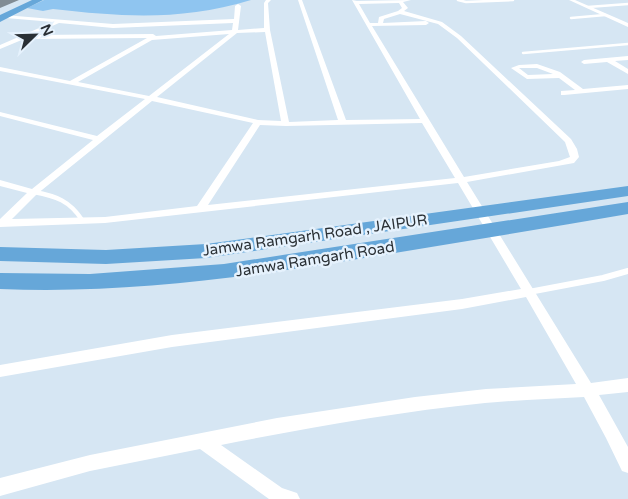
<svg xmlns="http://www.w3.org/2000/svg" width="628" height="499" font-family="'Varela Round',sans-serif">
	<rect width="100%" height="100%" fill="#d6e6f3"/>
	<path fill="#8fc5f0" d="M44 0H251C181 21 124 17 53 9L43 11 27 8Z"/>
	<g fill="none" stroke-linecap="round" stroke-linejoin="round">
		<path stroke="#fff" stroke-width="2.5" d="M458 0 466 2 513 0
			M588 7 628 4
			M571 18 605 15
			M523 53 628 44"/>
		<path stroke="#fff" stroke-width="4.5" d="M34 192C56 196 70 201 82 220"/>
		<path stroke="#fff" stroke-width="6" d="M529 292 603 278 628 271"/>
		<path fill="#fff" fill-rule="evenodd" d="M266 0H271L268 3 270 30 289 122 338 120 298 0H302L346 120 420 119 352 0 357 1 411 0 403 2 408 8 404 11 442 22 461 36 571 139 577 149 579 157 574 163 467 182 591 383 628 378V392L599 395 628 447V473L622 471 606 438 584 397C551 399 518 400 485 403 396 412 308 428 221 445L282 488 297 493 300 499H269L200 449 90 471 0 496V478L90 455 277 418 415 397 486 389 576 384 526 297 462 309 172 347 0 377V365L172 335 462 299 521 289 458 183 105 223 0 227V219L27 193 0 186V180L32 189 93 140 0 116V112L97 136 145 99 0 71V67L70 81 147 38 24 39 0 49V45L53 22 6 18 4 15 113 24 234 19 235 6 238 4 241 6 238 30 264 28V3ZM399 3 402 8 398 11 379 17 378 23H370L359 4ZM400 14 438 24 457 38 565 142 570 157 559 161 464 177 372 26 426 25 429 23 426 21 383 23 384 19ZM59 23 113 28 233 23 232 30 156 36 153 34 32 35ZM265 32 281 121 258 120 157 97 237 33ZM229 34 149 96 78 82 152 40ZM152 101 253 123 197 206 105 217 12 219 37 194ZM422 123 455 178 208 205 260 125 286 126Z
			M569 0H575L628 23V27Z
			M628 56V60L615 61 628 69V74L607 62 584 64 581 62 584 60Z
			M537 64 560 72 583 89 628 85V89L564 95H561V91L575 90 559 78 527 79 511 68 519 65ZM519 68H537L553 74 528 75Z"/>
		<path fill="#66a7d9" fill-rule="evenodd" d="M32 0H43L0 22V15Z
			M628 186V196L206 258 106 264 0 261V247L106 250 206 244Z
			M628 202V214C540 229 452 244 364 258 242 278 124 294 0 289V273L90 274 224 264Z"/>
	</g>
	<path fill="#818c94" d="M0 0H19L0 8Z"/>
	<g text-anchor="middle" stroke-width="5" stroke-linejoin="round" paint-order="stroke">
		<g font-size="15" fill="#2a3035" stroke="#e6f2fd">
			<text transform="translate(315 235) rotate(-8)" y="5">Jamwa Ramgarh Road , JAIPUR</text>
			<text transform="translate(315 259) rotate(-9)" y="5">Jamwa Ramgarh Road</text>
		</g>
	</g>
	<g transform="translate(35 35) rotate(67)" stroke="#e6f2fd" stroke-width="4" paint-order="stroke">
	<path d="M0-4L9 19L0 12L-9 19Z" fill="#2a3035"/>
	<text y="-8" font-size="14" font-weight="bold" text-anchor="middle" fill="#2a3035">N</text>
	</g>
</svg>
